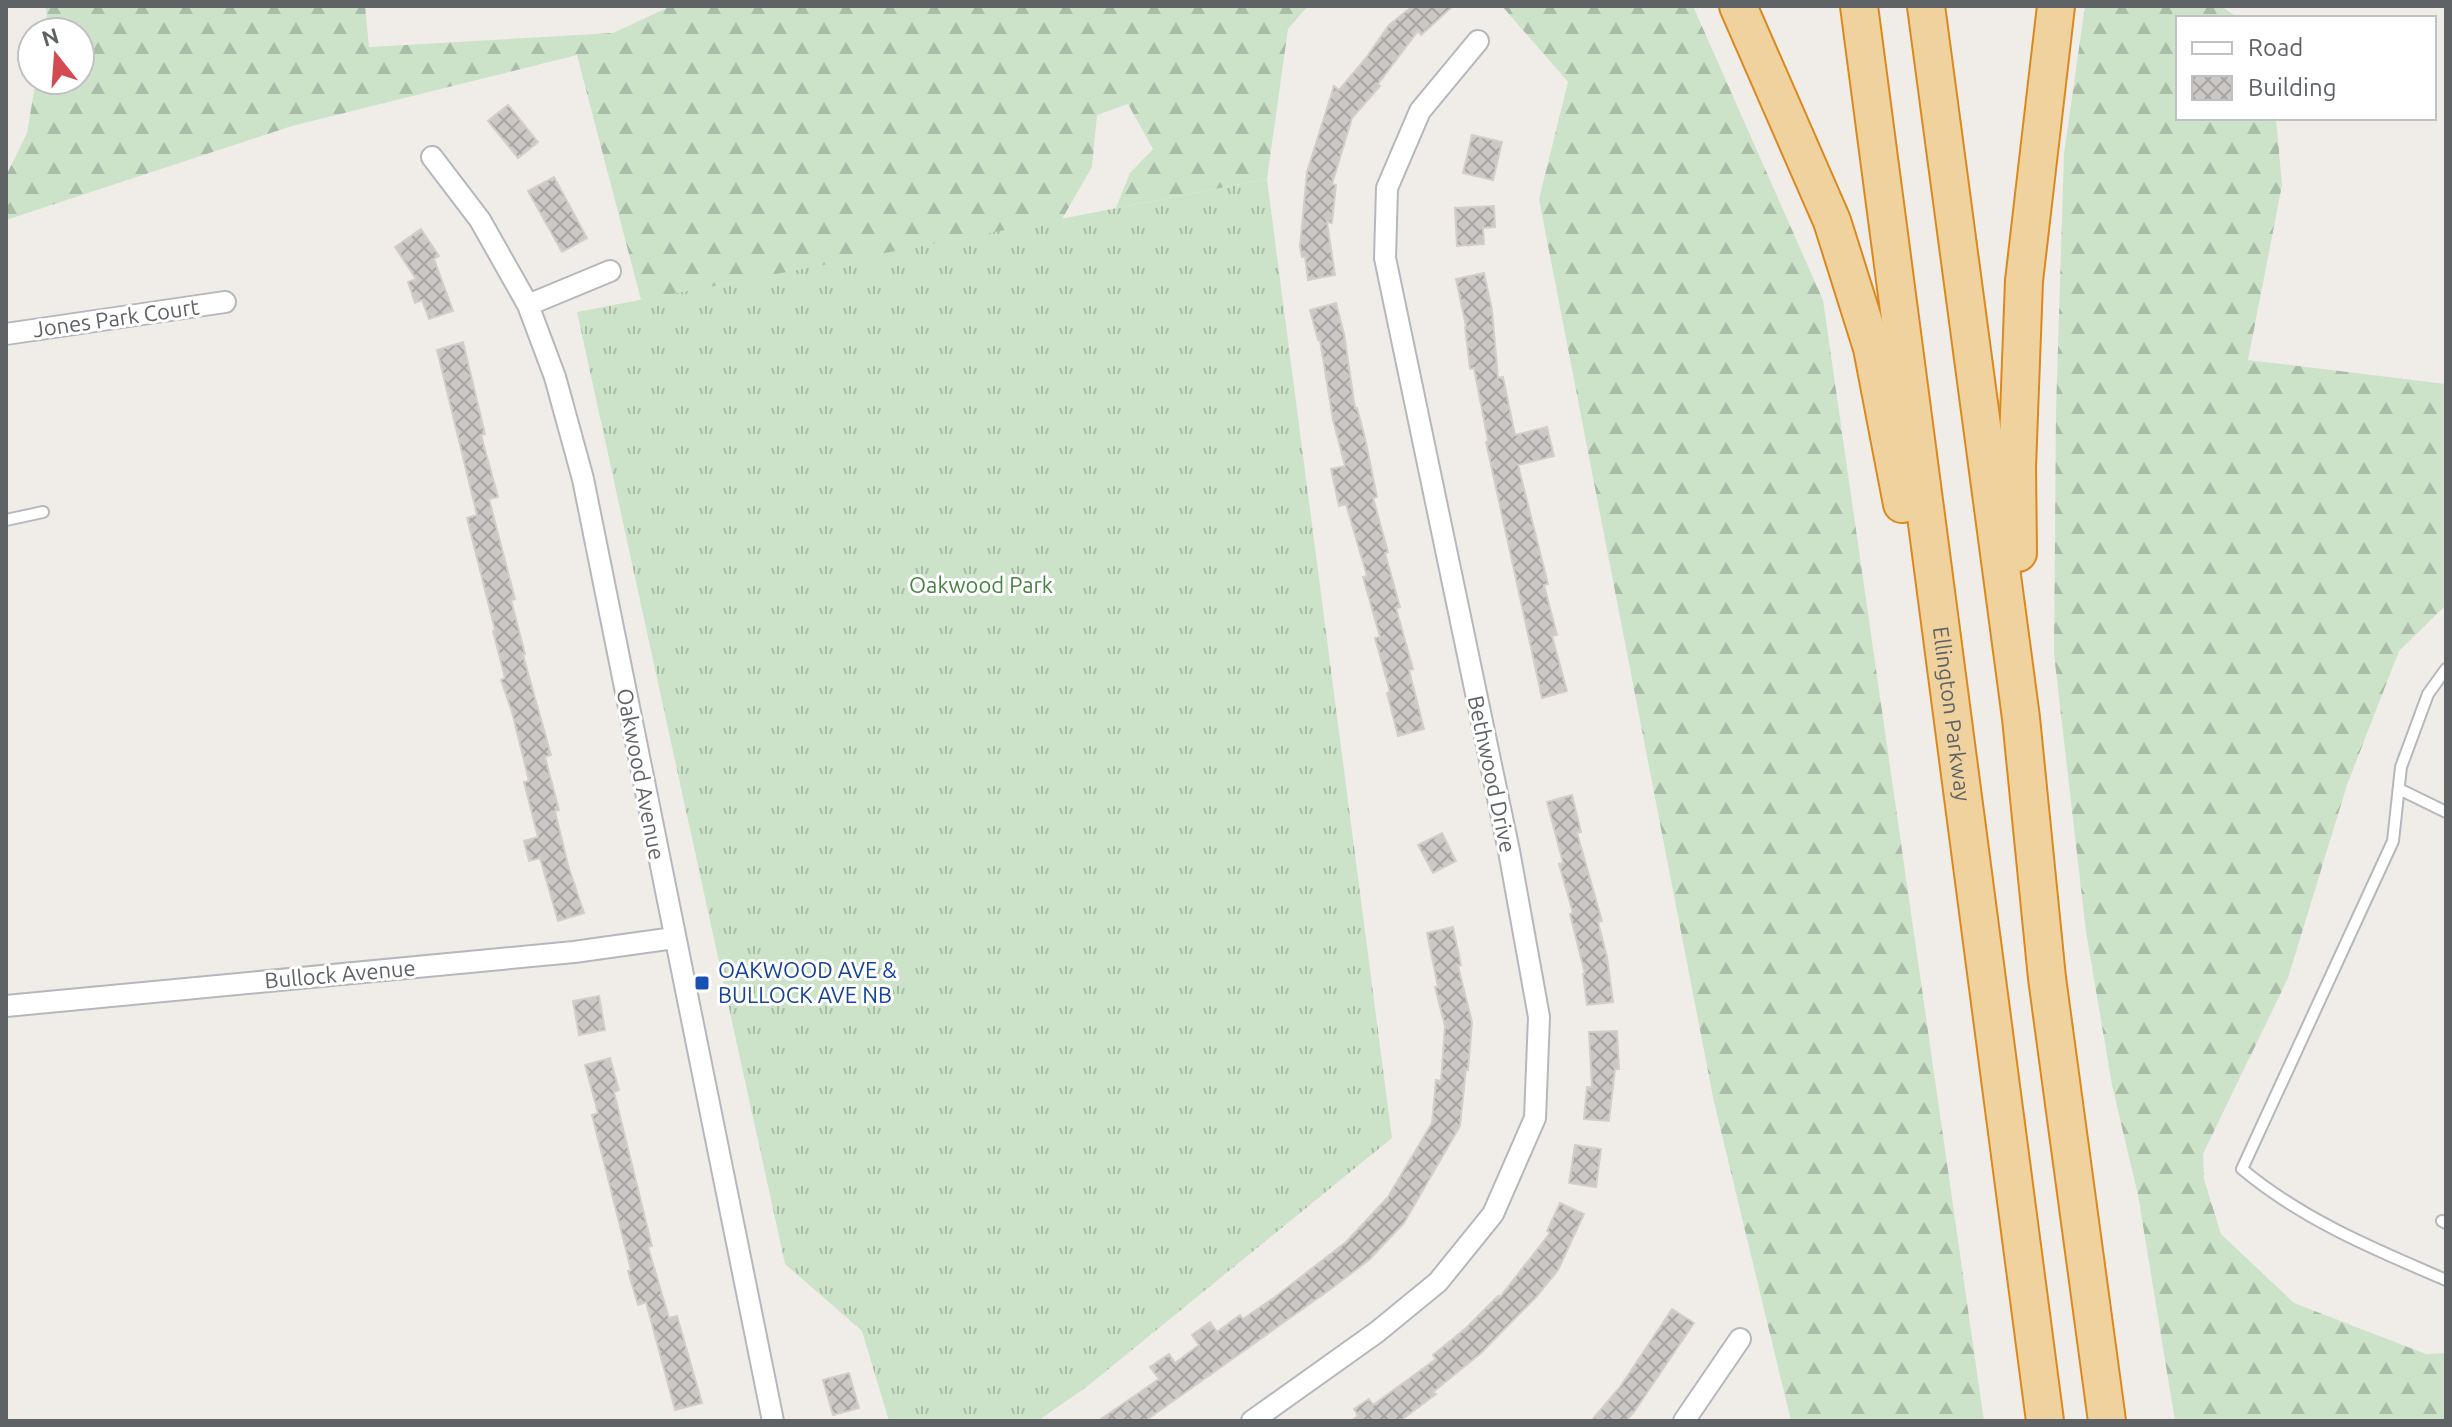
<svg xmlns="http://www.w3.org/2000/svg" width="2452" height="1427" font-family="Ubuntu,sans-serif">
	<defs>
		<pattern id="grass-tufts" width="24" height="20" patternUnits="userSpaceOnUse" patternTransform="scale(2)"><rect width="24" height="20" fill="#cce3c9"/><path d="M3 7l-1-3M5 7V3M7 7l1-3M15 17l-1-3M17 17v-4M19 17l1-3" fill="none" stroke="#a9bca7"/></pattern>
		<pattern id="forest-firs" width="22" height="20" patternUnits="userSpaceOnUse" patternTransform="scale(2)"><rect width="22" height="20" fill="#cce3c9"/><path d="M5 1l3.5 6h-7zM16 11l3.5 6h-7z" fill="#a9bca7"/></pattern>
		<pattern id="building-cross-hatch" width="8" height="8" patternUnits="userSpaceOnUse" patternTransform="scale(2)"><rect width="8" height="8" fill="#cbc8c5"/><path d="M0 0l8 8M0 8l8-8" fill="none" stroke="#a8a6a4"/></pattern>
	</defs>
	<rect width="100%" height="100%" fill="#f0ede9"/>
	<path fill="url(#grass-tufts)" d="M1267 179 1392 1138 1089 1385 1038 1421H889L862 1331 785 1264 577 312Z"/>
	<path fill="url(#forest-firs)" d="M45 6H365L369 47 613 33 671 6H1308L1288 29 1267 179 1116 208 1130 173 1153 149 1128 104 1097 115 1092 167 1062 219 641 300 577 55 292 126 6 220V176L27 133 36 80H80V32H44L47 14Z
		M1502 6H1693L1823 300 1984 1421H1791L1714 1102 1539 199 1568 82Z
		M2085 6H2221L2238 18H2178V118H2276L2282 185 2248 360 2446 384V605L2399 651 2347 785 2288 978 2203 1154 2204 1179 2221 1234 2294 1303 2426 1354 2446 1353V1421H2175L2138 1195 2112 1085 2086 932 2054 654 2056 411 2064 154Z"/>
	<path fill="url(#building-cross-hatch)" stroke="#d4cec7" stroke-width="2" d="M1413 6H1453L1421 35 1418 31 1378 84 1380 86 1352 118 1332 184 1336 185 1332 223 1327 222 1335 275 1308 280 1305 257H1302L1300 247 1307 172 1334 86 1339 90 1366 58 1389 25Z
		M508 105 538 142 518 158 488 121Z
		M1472 135 1502 142 1493 180 1463 173Z
		M554 177 587 238 562 252 528 191Z
		M1494 206 1495 227 1483 228 1484 244 1457 246 1455 208Z
		M421 229 439 256 434 259 453 311 429 319 422 300 415 303 408 282 416 279 395 247Z
		M1484 273 1492 310 1498 378 1503 377 1515 435 1547 427 1554 456 1518 465 1548 584 1544 585 1557 635 1552 636 1567 691 1542 698 1486 442 1488 441 1474 368 1470 369 1465 327 1466 326 1456 279Z
		M1336 303 1344 334 1355 408H1357L1365 438 1377 497 1373 498 1388 552 1385 553 1400 607 1396 608 1413 669 1409 670 1424 729 1398 736 1387 693 1390 692 1375 638 1380 637 1363 577 1367 576 1346 504 1339 506 1331 469 1345 466 1333 420 1320 340H1318L1310 310Z
		M463 342 485 434 481 435 498 497 489 499 515 599 511 600 525 654 523 655 551 755 545 757 559 810 555 811 568 865 584 913 558 921 540 858 529 861 524 841 538 837 524 782 529 781 512 712 501 680 505 678 493 631 495 630 467 518 477 515 437 350Z
		M1572 795 1581 832 1577 833 1602 921 1598 922 1607 957 1613 1002 1587 1005 1583 974H1585L1570 914 1573 913 1559 864 1563 863 1547 802Z
		M1442 833 1456 861 1433 873 1418 845Z
		M1453 927 1461 965 1458 966 1472 1022 1468 1070 1466 1069 1460 1126 1404 1223 1370 1259 1332 1288 1145 1421H1098L1159 1379 1150 1367 1169 1354 1175 1363 1199 1345 1192 1335 1210 1322 1217 1332 1240 1315 1243 1319 1275 1297 1346 1242 1388 1197 1432 1123 1436 1080 1441 1081 1445 1026 1435 987H1438L1427 933Z
		M599 996 605 1030 579 1035 573 1001Z
		M1617 1031 1619 1069H1615L1609 1121 1584 1119 1587 1087H1592L1589 1032Z
		M610 1058 619 1090 614 1092 652 1246 648 1247 669 1318 677 1316 702 1403 675 1410 646 1302 638 1305 628 1271 631 1270 592 1115 598 1113 585 1065Z
		M1575 1145 1601 1149 1596 1187 1569 1183Z
		M1560 1203 1584 1214 1558 1270 1537 1296 1481 1353 1433 1392 1436 1394 1400 1421H1351L1358 1416 1354 1409 1369 1399 1373 1405 1436 1359 1433 1355 1466 1328 1498 1296 1500 1297 1550 1233 1547 1231Z
		M1672 1309 1694 1323 1634 1412 1626 1421H1591L1620 1387Z
		M849 1373 859 1408 833 1415 823 1380Z"/>
	<g fill="none" stroke-linecap="round" stroke-linejoin="round">
		<defs>
			<path id="service" d="M6 520 43 512
				M2446 669 2428 694 2401 767 2393 841 2242 1169C2303 1220 2374 1249 2446 1280
				M2399 789 2446 812
				M2442 1221 2446 1223"/>
			<path id="minor" d="M432 157 480 220 528 305 555 377 583 479 773 1421
				M528 305 610 271
				M6 334 225 302
				M6 1006 574 952 674 938
				M1252 1421 1377 1332 1438 1282 1493 1214 1535 1118 1539 1017 1509 851 1385 258 1387 188 1420 111 1478 41
				M1684 1421 1740 1339"/>
			<g id="motorway">
				<path d="M1738 6 1832 221 1872 348 1902 504"/>
				<path id="s1" d="M1859 6 2045 1421"/>
				<path d="M1926 6 2021 718 2047 978 2107 1421"/>
				<path d="M2018 553 2017 467 2024 281 2056 6"/>
			</g>
		</defs>
		<use href="#service" stroke="#b5b8bb" stroke-width="14"/>
		<use href="#minor" stroke="#b5b8bb" stroke-width="24"/>
		<use href="#motorway" stroke="#da891e" stroke-width="40"/>
		<use href="#service" stroke="#fff" stroke-width="10"/>
		<use href="#minor" stroke="#fff" stroke-width="20"/>
		<use href="#motorway" stroke="#f0d29f" stroke-width="36"/>
	</g>
	<rect fill="#1a4fb4" stroke="#fff" stroke-width="3" x="694" y="975" width="16" height="16" rx="4"/>
	<g text-anchor="middle" stroke-width="6" stroke-linejoin="round" paint-order="stroke">
		<g font-size="22" fill="#606366" stroke="#fff">
			<text transform="translate(116 318) rotate(-8)" y="8">Jones Park Court</text>
			<text dy="8" stroke="none"><textPath href="#s1" startOffset="714">Ellington Parkway</textPath></text>
			<text transform="translate(641 774) rotate(79)" y="8">Oakwood Avenue</text>
			<text transform="translate(1492 774) rotate(78)" y="8">Bethwood Drive</text>
			<text transform="translate(340 974) rotate(-5)" y="8">Bullock Avenue</text>
		</g>
		<g font-size="22" fill="#478342" stroke="#fff">
			<text x="981" y="593">Oakwood Park</text>
		</g>
		<g font-size="22" fill="#164399" stroke="#fff" text-anchor="start">
			<text x="718" y="978">OAKWOOD AVE &amp;<tspan x="718" dy="25">BULLOCK AVE NB</tspan></text>
		</g>
	</g>
	<rect width="2452" height="1427" fill="none" stroke="#606366" stroke-width="16"/>
	<rect x="2176" y="16" width="260" height="104" fill="#ffffff" stroke="#bfc1c2" stroke-width="2"/>
	<rect x="2192" y="42" width="40" height="12" fill="#ffffff" stroke="#bfc1c2" stroke-width="2"/>
	<text x="2248" y="56" font-size="24" fill="#606366">Road</text>
	<rect x="2192" y="76" width="40" height="24" fill="url(#building-cross-hatch)" stroke="#bfc1c2" stroke-width="2"/>
	<text x="2248" y="96" font-size="24" fill="#606366">Building</text>
	<g transform="translate(56 56) rotate(343)"><circle r="38" fill="#ffffff" stroke="#bfc1c2" stroke-width="2"/>
	<path d="M0-6L14 30L0 20L-14 30Z" fill="#d44a50"/>
	<text y="-12" font-size="22" font-weight="bold" text-anchor="middle" fill="#606366">N</text>
	</g>
</svg>
